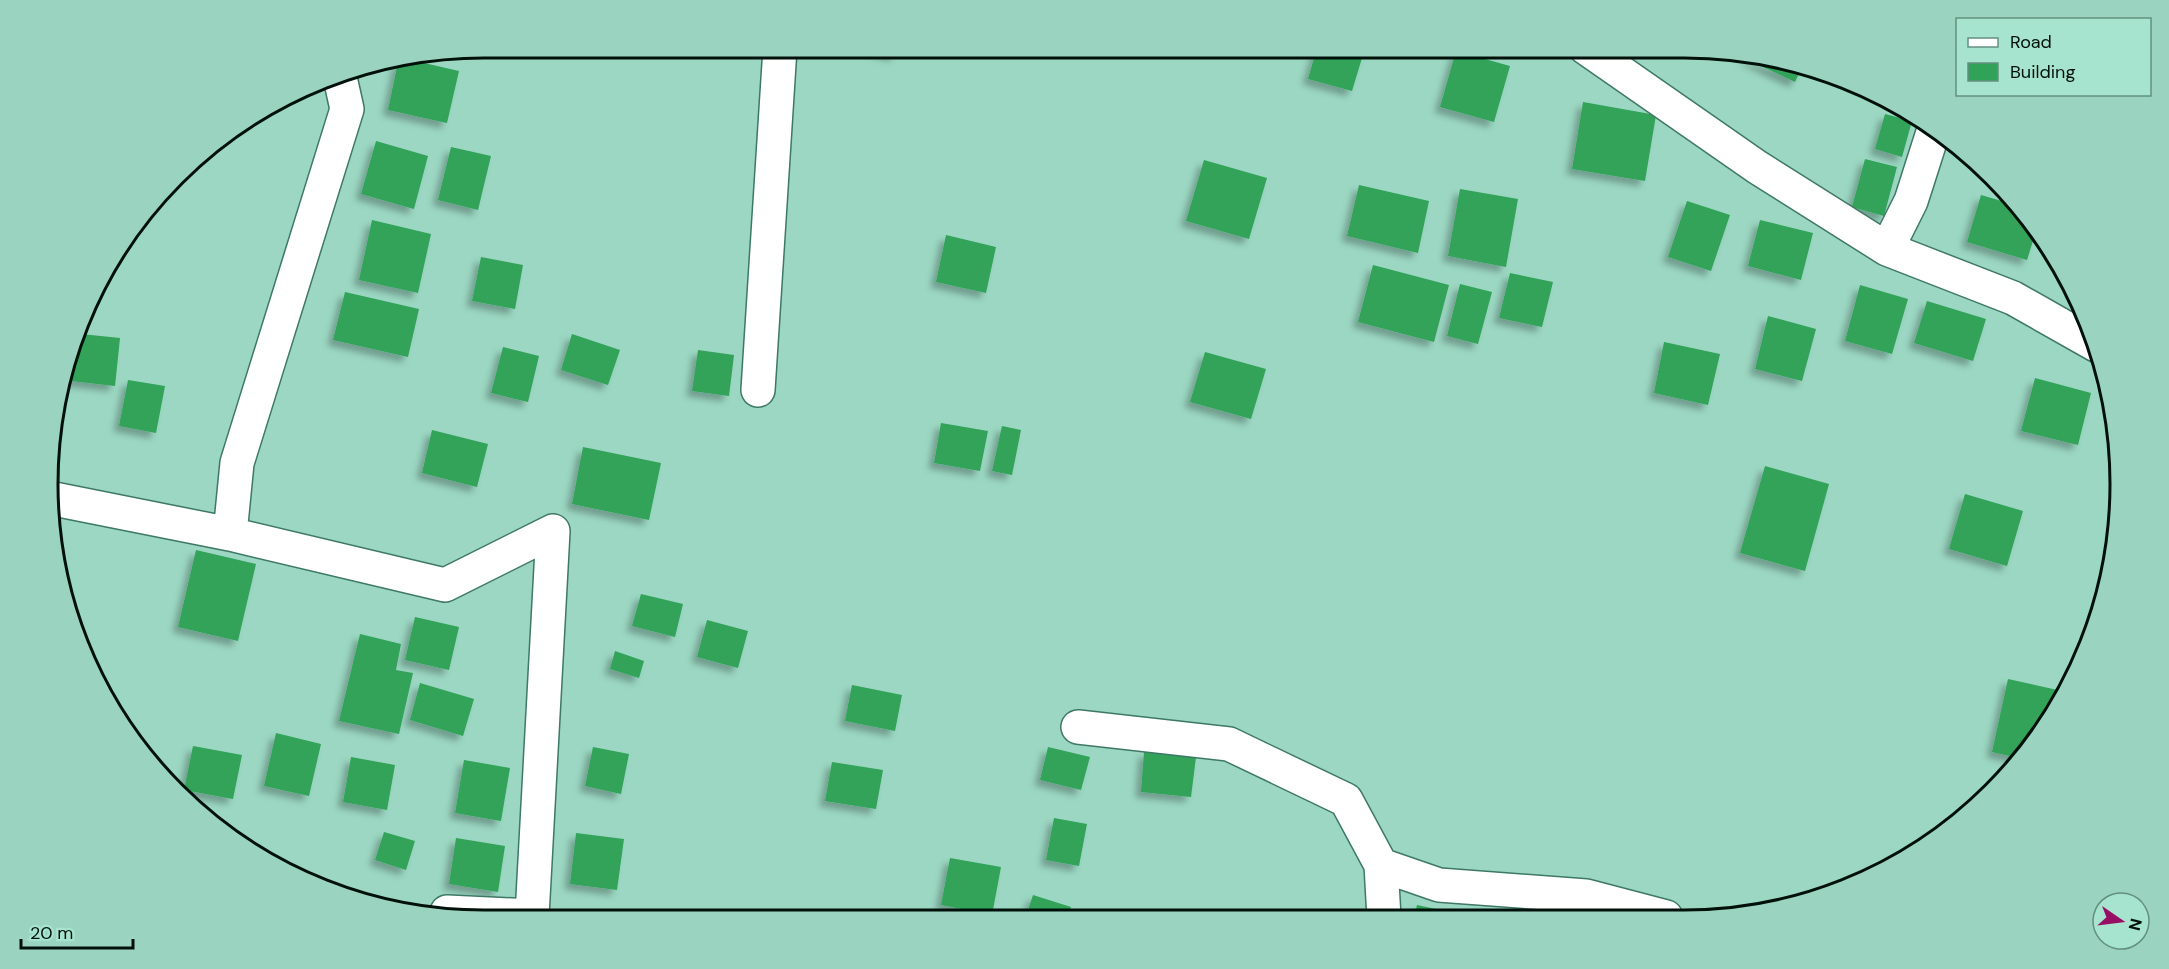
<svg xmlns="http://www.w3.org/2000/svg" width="2169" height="969" font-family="'DM Sans',sans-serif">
	<defs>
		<filter id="shadow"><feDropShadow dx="-5.5" dy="5.5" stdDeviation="3" flood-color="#0004"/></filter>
	</defs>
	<rect width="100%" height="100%" fill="#9bd7c2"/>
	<path fill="#30a359" filter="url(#shadow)" d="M867 48H897L895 56Z
		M1317 48H1365L1352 91 1308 79Z
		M1456 51 1510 66 1494 122 1440 107Z
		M1742 57 1788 65 1802 67 1795 82Z
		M411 60 459 71 447 123 388 110 398 62Z
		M1583 102 1656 115 1645 181 1572 169Z
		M1885 114 1912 121 1902 157 1875 149Z
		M376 141 428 156 414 209 361 194Z
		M451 147 491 156 478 210 438 200Z
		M1865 159 1897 167 1884 216 1852 207Z
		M1204 160 1267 178 1249 239 1186 221Z
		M1359 185 1429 201 1418 253 1347 236Z
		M1460 189 1518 199 1506 267 1448 256Z
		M1981 195 2019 206 2031 219 2037 228 2027 260 1967 242Z
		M1687 201 1730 215 1711 271 1668 257Z
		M372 220 431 234 418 293 359 280Z
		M1760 220 1813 233 1801 280 1748 266Z
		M946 235 996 247 986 293 936 282Z
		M481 257 523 265 515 309 472 301Z
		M1373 265 1449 285 1434 342 1358 322Z
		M1510 273 1553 282 1542 327 1499 318Z
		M1460 284 1492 292 1478 344 1447 336Z
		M1860 285 1908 299 1892 354 1845 341Z
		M345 292 419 309 408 357 333 340Z
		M1927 301 1986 319 1973 361 1914 343Z
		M1768 316 1816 329 1802 381 1755 369Z
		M81 334 120 338 115 386 71 381 74 353Z
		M572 334 620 350 608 385 561 370Z
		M1664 342 1720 354 1708 405 1654 393Z
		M503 347 539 356 528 402 491 393Z
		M698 350 734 355 729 396 692 391Z
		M1205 352 1266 369 1251 419 1190 402Z
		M2035 378 2091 393 2078 445 2021 431Z
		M128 380 165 386 156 433 119 426Z
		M941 423 988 431 980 471 934 463Z
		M1002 426 1021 430 1012 475 992 471Z
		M432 430 488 444 477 487 422 473Z
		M583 447 661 463 649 520 572 504Z
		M1765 466 1829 484 1805 571 1740 553Z
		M1965 494 2023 511 2007 566 1949 549Z
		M196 550 256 564 238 641 178 627Z
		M641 594 683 604 675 637 632 626Z
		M415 617 459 627 449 670 405 660Z
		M707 620 748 631 738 668 697 657Z
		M360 634 401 644 396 670 413 673 399 734 339 721Z
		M615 651 644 661 639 678 610 669Z
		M2008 679 2062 691 2059 703 2047 727 2019 758 1992 752Z
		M420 683 474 699 463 736 410 720Z
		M852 685 902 695 895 731 845 721Z
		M276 733 321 744 309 796 264 786Z
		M193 746 242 755 233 799 184 790Z
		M593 747 629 754 621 794 585 786Z
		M1048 747 1090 757 1081 790 1040 780Z
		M1144 752 1196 757 1191 797 1141 792Z
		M351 757 395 765 387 810 343 802Z
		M464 760 510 768 501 821 455 813Z
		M832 762 883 770 876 809 825 801Z
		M1054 818 1087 824 1079 866 1046 860Z
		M384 832 415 841 406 870 375 860Z
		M576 833 624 839 617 890 570 884Z
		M456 838 505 846 498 892 449 884Z
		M950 858 1001 867 992 915 941 905Z
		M1033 895 1071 907 1067 919H1025Z
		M1517 901 1565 909 1563 918H1514Z
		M1417 905 1474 917V918H1414Z"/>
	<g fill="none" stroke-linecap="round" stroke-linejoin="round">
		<defs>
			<path id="minor" d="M1586 48 1757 167 1887 249 2013 298 2096 345
				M1887 249 1911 201 1934 129
				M758 390 780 48
				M49 498 230 534 445 585 553 531 532 916 447 912
				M230 534 237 463 347 109 339 73
				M1078 727 1229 744 1346 800 1381 865 1439 885 1586 896 1666 917
				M1381 865 1384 918"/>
		</defs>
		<use href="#minor" stroke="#3e7866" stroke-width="36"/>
		<use href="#minor" stroke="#fff" stroke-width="33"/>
	</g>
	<path d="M0 0H2169V969H0ZM484 58H1684A426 426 0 0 1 2110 484V484A426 426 0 0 1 1684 910H484A426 426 0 0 1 58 484V484A426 426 0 0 1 484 58Z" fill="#9ad3bf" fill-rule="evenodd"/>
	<path fill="none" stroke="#00110a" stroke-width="3" d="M484 58H1684A426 426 0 0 1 2110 484V484A426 426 0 0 1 1684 910H484A426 426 0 0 1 58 484V484A426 426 0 0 1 484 58Z"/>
	<rect x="1956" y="18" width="195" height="78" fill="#a7e4cf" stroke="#649080" stroke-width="1.5"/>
	<rect x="1968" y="38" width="30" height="9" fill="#ffffff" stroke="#649080" stroke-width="1.5"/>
	<text x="2010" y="48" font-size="18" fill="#00110a">Road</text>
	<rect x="1968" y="63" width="30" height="18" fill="#30a359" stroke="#649080" stroke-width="1.5"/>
	<text x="2010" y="78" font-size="18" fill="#00110a">Building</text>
	<g transform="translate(2121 921) rotate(104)"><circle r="28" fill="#a7e4cf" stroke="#649080" stroke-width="1.5"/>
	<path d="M0-4.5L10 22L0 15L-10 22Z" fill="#980e62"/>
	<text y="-9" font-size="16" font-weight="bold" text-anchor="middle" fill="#00110a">N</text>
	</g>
	<path d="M21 939v9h112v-9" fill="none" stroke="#00110a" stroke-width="3"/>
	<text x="30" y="939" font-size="18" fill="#00110a" stroke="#a7e4cf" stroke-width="4.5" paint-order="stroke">20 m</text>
</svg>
